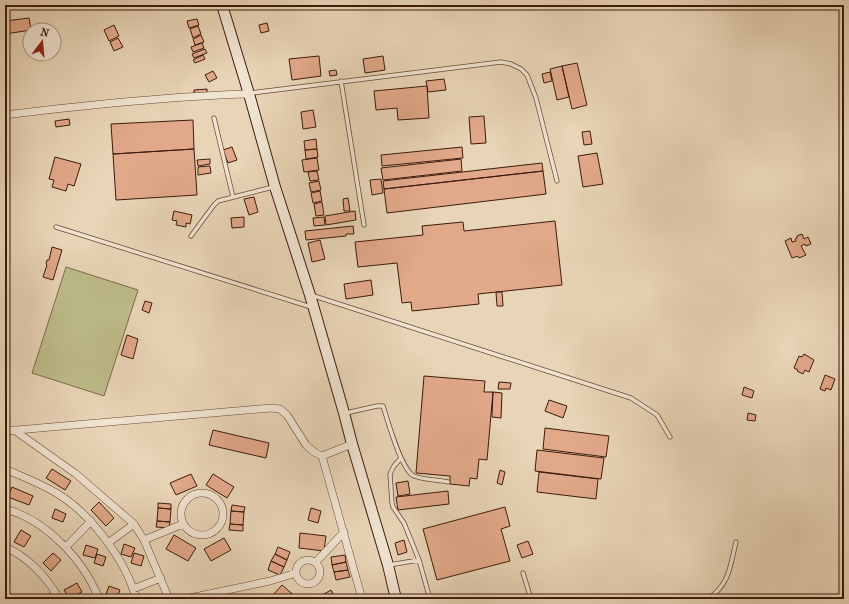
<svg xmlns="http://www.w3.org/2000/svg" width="849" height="604" font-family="'IM FELL French Canon',serif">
	<rect width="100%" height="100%" fill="#e8d4b6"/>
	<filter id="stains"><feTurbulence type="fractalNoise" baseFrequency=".005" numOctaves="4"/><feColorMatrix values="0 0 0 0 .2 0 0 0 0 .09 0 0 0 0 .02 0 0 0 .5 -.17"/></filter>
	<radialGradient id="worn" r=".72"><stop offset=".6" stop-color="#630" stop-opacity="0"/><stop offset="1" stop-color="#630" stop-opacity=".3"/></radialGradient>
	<path fill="#bdbb89" stroke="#7d6b4a" d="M66 267 138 290 104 396 32 373Z"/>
	<path fill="#e1a889" stroke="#3d1b0c" d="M29 18 31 30 5 34V21Z
		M197 19 199 25 189 28 187 21Z
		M267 23 269 31 261 33 259 25Z
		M114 25 119 36 109 41 104 30Z
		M198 26 201 34 193 38 190 29Z
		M201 35 204 42 195 45 193 39Z
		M118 38 123 47 114 51 110 42Z
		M202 43 204 48 193 52 191 47Z
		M205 49 207 53 194 58 192 54Z
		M203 55 205 59 195 63 193 60Z
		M319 56 321 76 292 80 289 59Z
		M383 56 385 70 365 73 363 59Z
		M577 63 587 105 572 109 562 66Z
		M562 66 569 97 557 100 550 69Z
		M336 70 337 75 330 76 329 71Z
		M213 71 217 78 209 82 205 75Z
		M550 72 552 81 544 83 542 74Z
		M444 79 446 90 428 92 426 81Z
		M427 86 429 118 398 120 397 108 376 110 374 91Z
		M207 89V93L194 94V90Z
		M313 110 316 127 303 129 301 112Z
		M484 116 486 143 471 144 469 117Z
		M69 119 70 125 56 127 55 121Z
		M193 120 194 149 113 154 111 124Z
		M590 131 592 144 584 145 582 132Z
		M316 139 317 149 305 150 304 141Z
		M232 147 237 160 228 163 223 150Z
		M462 147 463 158 382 166 381 155Z
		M194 149 197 195 116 200 113 154Z
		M317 149 318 157 306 159 305 150Z
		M597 153 603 184 583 187 578 156Z
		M55 157 81 164 74 186 68 184 66 191 52 187 54 180 49 179Z
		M317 158 319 170 304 172 302 160Z
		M210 159V164L198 166 197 160Z
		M461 159 462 171 383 180 381 168Z
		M542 163 543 171 384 189 383 181Z
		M210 166 211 173 198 175V167Z
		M317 171 319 180 310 181 308 172Z
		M543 171 546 194 387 213 384 189Z
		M381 179 383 193 372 195 370 180Z
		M319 181 321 190 311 192 309 183Z
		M320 191 322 201 313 203 311 193Z
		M254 197 258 212 249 215 244 199Z
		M348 198 350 211H344L343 199Z
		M322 202 324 215 316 216 314 204Z
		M174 211 192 215 190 224 186 223V227L176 225 177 221 172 220Z
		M355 211 356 220 326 225 325 216Z
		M244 217V227L232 228 231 218Z
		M324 217 325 225 314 226 313 218Z
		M555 221 562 285 478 294 479 304 412 311 411 302 402 303 397 263 358 267 355 242 423 235 422 226 463 222 464 231Z
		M353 226 354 234H346V236L306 240 305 231Z
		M802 234 804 239 808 237 811 244 806 246 805 244 801 246 806 255 799 258 798 256 792 258 785 241 791 238 792 242 796 241 795 239 797 238V236Z
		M320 240 325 259 312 262 308 243Z
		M52 247 62 250 53 280 43 277 47 265 46 264 47 260H49Z
		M371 280 373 295 346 299 344 284Z
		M496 292H502L503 306H497Z
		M145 301 152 303 149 313 142 310Z
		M127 335 138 339 133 359 121 355Z
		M804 354 814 360 809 372 805 370 803 374 797 371 798 370 794 368 799 356 802 357Z
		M825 375 835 379 831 390 826 388 825 391 820 389Z
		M424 376 485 381 484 392H493L487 460 479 459 477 479 470 478 469 486 450 484V476L416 473Z
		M499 382 511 383 510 389H498Z
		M5 387 9 414H5Z
		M744 387 754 391 752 398 742 395Z
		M493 392 502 393 501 418 492 417Z
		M549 400 567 406 563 418 545 411Z
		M748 413 756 415 755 421 747 420Z
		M545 428 609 436 606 457 543 449Z
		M213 430 269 443 266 458 209 445Z
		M537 450 604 458 601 479 535 471Z
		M52 469 71 481 65 490 46 478Z
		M500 470 505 472 502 485 497 483Z
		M539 472 598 479 596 499 537 492Z
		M191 474 197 486 176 495 170 483Z
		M213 474 234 487 227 498 206 485Z
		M408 481 410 494 398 496 396 483Z
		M12 487 33 496 29 505 8 497Z
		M448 491 449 504 398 510 396 497Z
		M99 502 114 518 106 526 91 510Z
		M158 503 171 504V509L158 508Z
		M232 505 245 507 244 512 231 511Z
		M505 507 510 526 501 529 510 561 437 580 423 529Z
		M158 508 171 509 170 522 157 521Z
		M311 508 321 511 318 523 308 520Z
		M55 509 66 514 63 522 52 518Z
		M231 511 244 512 243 525 230 524Z
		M157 521 170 522 169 528 156 527Z
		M230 524 243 525V531L229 530Z
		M21 530 31 536 24 547 14 542Z
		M300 533 326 536 324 551 299 548Z
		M174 535 196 548 188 561 166 549Z
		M224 538 231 550 211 561 204 549Z
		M404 540 407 552 398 555 395 543Z
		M528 541 533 554 522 558 517 545Z
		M124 544 135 548 131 557 121 554Z
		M86 545 98 549 95 558 83 555Z
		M278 547 290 552 287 560 275 554Z
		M53 553 61 560 51 571 43 563Z
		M134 553 144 556 141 566 131 563Z
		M97 554 106 557 103 566 94 563Z
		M275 554 287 560 284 567 271 561Z
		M345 555 346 562 332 565 331 557Z
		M271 561 284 567 280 575 268 570Z
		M346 562 348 570 334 572 332 565Z
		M348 570 350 577 336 580 334 572Z
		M77 583 82 592 69 599 64 590Z
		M282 585 298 599H276L272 596Z
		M109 586 120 590 117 598 106 594Z
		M331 590 336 599H315Z"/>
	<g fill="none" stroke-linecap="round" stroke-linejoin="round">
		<defs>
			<path id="service" d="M341 81 364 225
				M251 93 501 62 511 64 521 69 527 75 536 98 557 181
				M214 118 233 197
				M56 227 311 307
				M191 236 214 205 218 201 273 187
				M311 295 631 398 657 415 670 437
				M346 413 377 406H383C388 421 401 470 414 476 424 480 438 480 448 482
				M401 458 394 466 390 474 392 503 393 507 404 523 419 560
				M389 565 419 560 430 599
				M523 573 531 599
				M708 599C730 584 730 566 736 542"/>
			<path id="minor" d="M5 115C86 105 168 96 249 94
				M14 430 76 474 134 524 144 540 169 599
				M5 431 271 408 280 409 287 415 306 445 314 452 322 456 352 444
				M322 456 362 599
				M5 469C23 477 42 484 58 494 91 514 127 562 136 599
				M181 514a21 21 0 1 1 42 0a21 21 0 1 1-42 0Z
				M5 509C45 519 84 560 99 599
				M144 540 183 524
				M108 543 134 524
				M5 547C28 557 47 577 59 599
				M66 547 91 521
				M296 572a12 12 0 1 1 24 0a12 12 0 1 1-24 0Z
				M316 562 344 532
				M133 589 161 578
				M48 599 56 593
				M185 599 270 581 296 573"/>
			<path id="secondary" d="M222 5 249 94 275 187 310 295 344 413 352 444 388 565 396 599"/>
		</defs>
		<use href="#service" stroke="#684936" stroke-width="5"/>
		<use href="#minor" stroke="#684936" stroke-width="8"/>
		<use href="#secondary" stroke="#3d1b0c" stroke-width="12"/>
		<use href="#service" stroke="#f0e3d0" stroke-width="3.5"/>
		<use href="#minor" stroke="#f0e3d0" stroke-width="7"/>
		<use href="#secondary" stroke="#f0e3d0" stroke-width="10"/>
	</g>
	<rect width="849" height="604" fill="none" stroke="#e8d4b6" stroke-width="20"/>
	<rect x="6" y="6" width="837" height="592" fill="none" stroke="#3d1b0c" stroke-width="2"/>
	<rect x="10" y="10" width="829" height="584" fill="none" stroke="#3d1b0c"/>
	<g transform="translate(42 42) rotate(16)"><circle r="19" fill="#f0e3d0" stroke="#a89382"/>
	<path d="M0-3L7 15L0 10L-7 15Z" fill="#8f2418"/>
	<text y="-6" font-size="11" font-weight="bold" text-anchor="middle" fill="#3d1b0c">N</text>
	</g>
	<rect width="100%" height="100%" filter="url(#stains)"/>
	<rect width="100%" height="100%" fill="url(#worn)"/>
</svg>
